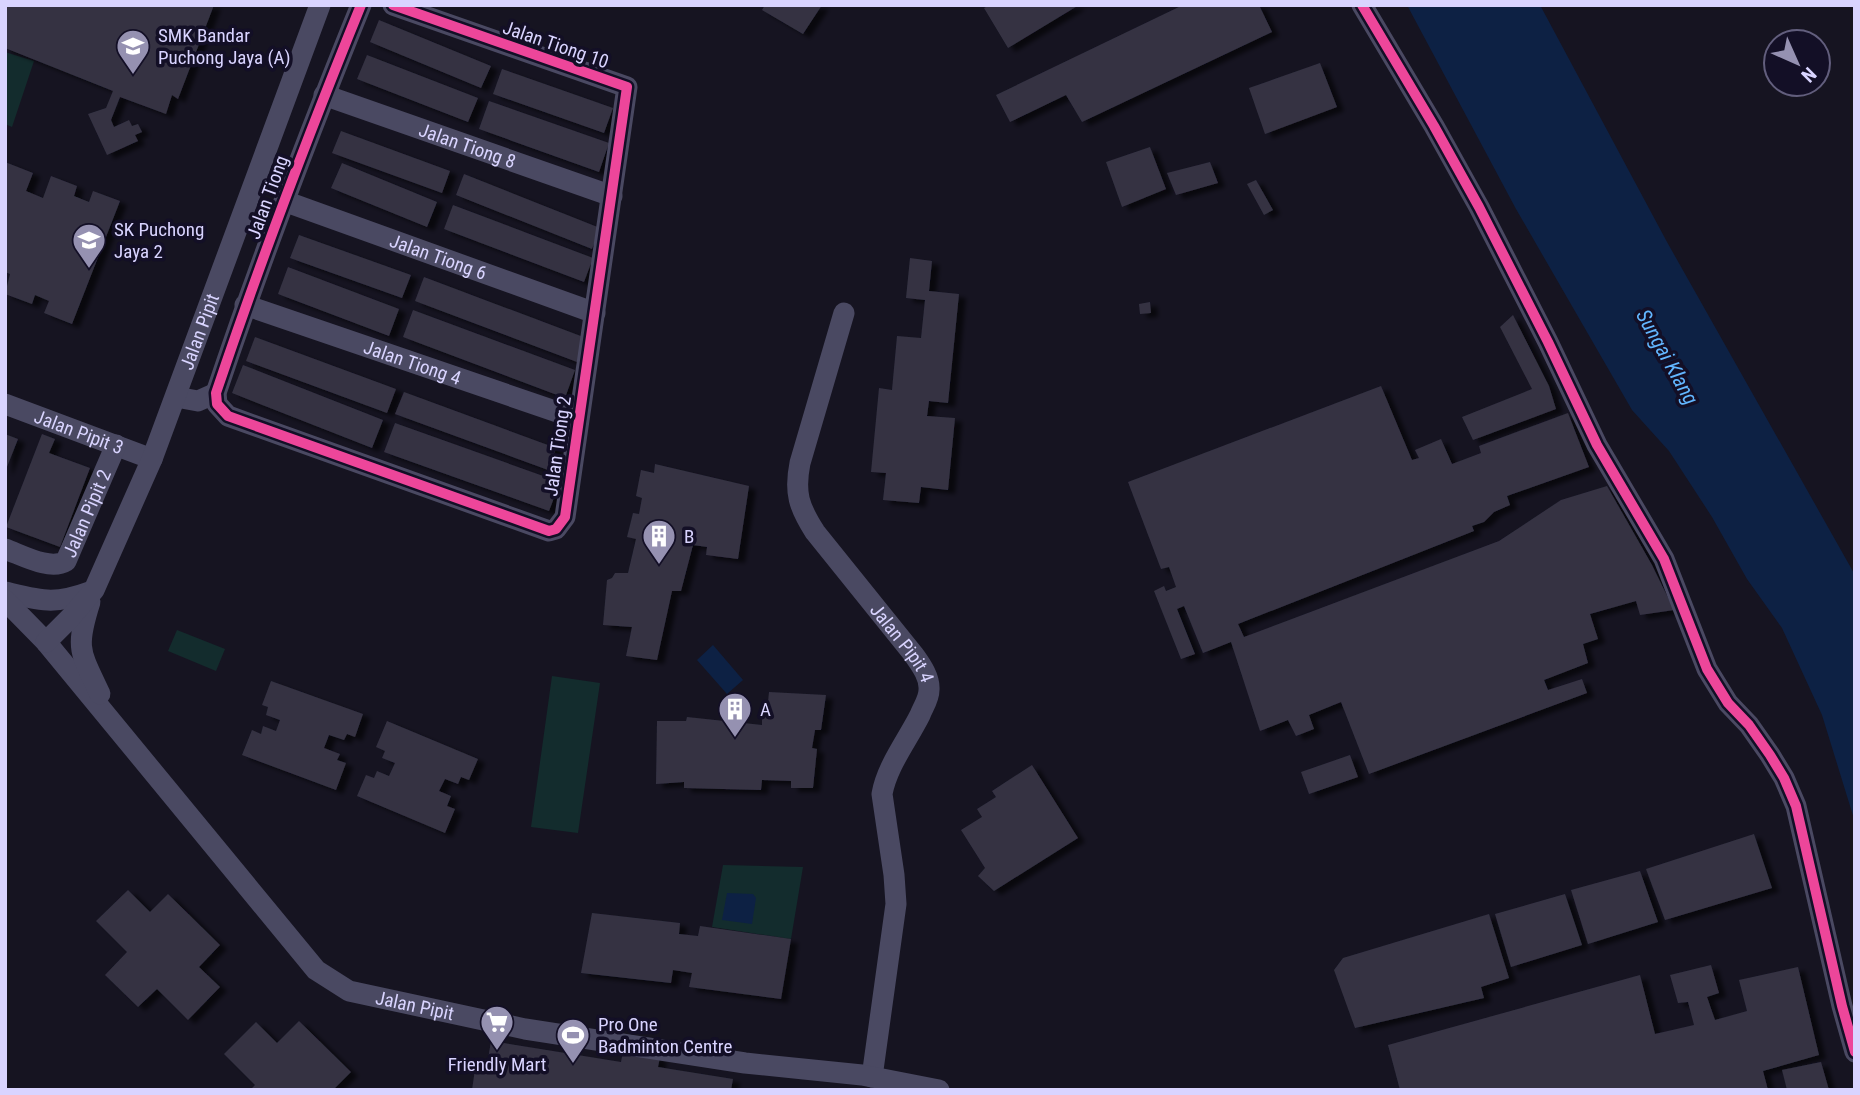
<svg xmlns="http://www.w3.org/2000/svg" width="1860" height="1095" font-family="'Roboto Condensed',sans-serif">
	<defs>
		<filter id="shadow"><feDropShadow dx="7" dy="4" stdDeviation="2" flood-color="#0009"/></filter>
	</defs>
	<rect width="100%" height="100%" fill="#161421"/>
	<path fill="#132c2d" d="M5 52 34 61 12 127 5 124Z
		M177 630 225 649 216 671 168 651Z
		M552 676 600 683 578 833 531 827Z
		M723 865 803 867 791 939 712 927Z"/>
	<path fill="#0d2144" d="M1407 5H1540L1667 242 1855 575V822L1822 715 1782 628 1747 579 1712 517 1669 451 1632 410 1516 209Z
		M713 645 743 680 727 694 697 660Z
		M727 893 753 894 756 898 752 924 722 920Z"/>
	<path fill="#343243" filter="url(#shadow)" d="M5 5H214L178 99 172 95 166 114 120 97 111 120 114 127 129 120 132 126 138 124 142 132 135 135 138 141 107 155 88 114 106 108 113 91 5 48Z
		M765 5H822L803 34 762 10Z
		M990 5H1079L1008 48 984 8Z
		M1183 5H1259L1272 32 1082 122 1066 95 1010 122 996 95Z
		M379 20 491 66 481 88 370 42Z
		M367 55 478 98 468 122 357 79Z
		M1320 63 1337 107 1265 134 1249 88Z
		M502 69 613 108 604 133 493 94Z
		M489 101 609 143 599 172 479 129Z
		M341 131 450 171 442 193 332 153Z
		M1150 147 1166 189 1122 207 1106 162Z
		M5 162 33 173 26 191 43 198 51 176 77 186 74 196 89 202 93 191 120 201 72 324 44 313 49 301 35 295 32 304 5 294 10 274 5 272Z
		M1210 162 1218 183 1176 195 1167 173Z
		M342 163 437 202 427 227 331 188Z
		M464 174 600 228 592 249 456 195Z
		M1256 180 1273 210 1264 215 1247 184Z
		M453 205 593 258 584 282 444 229Z
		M299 235 411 275 402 298 290 258Z
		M910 258 932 261 929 291 959 294 948 403 929 401 927 416 955 418 948 490 921 487 919 503 883 500 886 473 871 472 879 388 892 390 897 336 921 338 925 300 906 298Z
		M288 267 399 309 389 336 278 294Z
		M424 277 586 338 577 362 415 301Z
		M1150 302 1151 313 1140 314 1139 304Z
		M413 310 575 370 565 398 403 337Z
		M1513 315 1549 386 1556 409 1473 440 1462 417 1532 389 1500 327Z
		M255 337 396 389 387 413 246 361Z
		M243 365 383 420 372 448 232 393Z
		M1381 386 1412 460 1419 458 1415 450 1441 439 1452 464 1481 453 1479 446 1568 413 1589 467 1507 496 1510 505 1494 512 1484 522 1472 526 1474 531 1238 624 1244 637 1499 541 1561 500 1607 486 1652 565 1674 610 1640 615 1636 601 1590 614 1598 639 1583 644 1588 663 1544 680 1548 690 1582 679 1587 693 1369 774 1341 702 1309 715 1314 729 1296 736 1288 720 1260 731 1231 642 1203 653 1184 606 1177 609 1195 654 1181 659 1154 591 1164 586 1166 591 1176 587 1169 567 1161 569 1128 482Z
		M404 392 556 448 548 470 395 414Z
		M395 423 560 482 549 511 384 452Z
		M5 434 18 439 5 472Z
		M42 434 55 439 49 453 90 468 60 547 6 527Z
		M655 464 749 486 738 559 706 555 707 547 693 545 681 591H672L657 660 626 656 632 627 603 625 607 580 612 578 615 573H628L636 539 627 537 633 513 639 514 642 498 636 496 641 470 654 473Z
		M271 681 363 714 355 737 347 734 344 740 329 735 324 748 340 754 337 760 346 763 336 790 242 755 252 730 261 734 263 726 276 731 280 720 266 715 268 707 262 705Z
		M769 692 826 695 821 730H815L812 748 817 749 813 788H791V781L762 780 761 790 684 788V782L656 784 657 721H686L687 717 762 725V712H767Z
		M387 721 478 759 469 780 461 777 458 784 445 779 439 791 451 796 447 806 455 809 445 833 357 796 366 775 374 778 377 771 389 776 395 763 382 758 385 751 376 747Z
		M1350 755 1358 777 1309 794 1301 772Z
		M1032 765 1078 838 994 891 978 876 985 868 961 830 982 817 977 809 996 797 992 791Z
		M1754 834 1772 888 1665 920 1646 869Z
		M1640 871 1658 922 1588 944 1571 890Z
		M128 890 150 912 168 894 220 945 199 967 220 987 188 1020 157 989 138 1007 105 975 127 952 96 921Z
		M1565 894 1582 945 1511 967 1495 914Z
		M592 913 680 923 679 934 698 936 700 926 791 939 781 999 689 987 692 973 673 970 671 983 581 973Z
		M1489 914 1509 978 1481 987 1484 998 1355 1028 1334 970 1343 958Z
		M1711 965 1719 993 1707 997 1715 1020 1747 1011 1739 980 1798 967 1819 1055 1763 1071 1768 1090H1400L1388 1045 1640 975 1655 1034 1694 1025 1688 1002 1678 1003 1670 975Z
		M299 1021 351 1072 333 1090H250L255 1085 224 1054 256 1022 277 1043Z
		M491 1041 621 1062 623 1051 660 1057 658 1067 733 1079 731 1090H472L475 1069 486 1071Z
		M1821 1062 1829 1090H1787L1782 1070Z"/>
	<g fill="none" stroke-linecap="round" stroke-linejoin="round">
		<g stroke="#4a4962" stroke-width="21">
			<path d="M361 5C309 133 260 262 216 393L217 404 228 416 549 531 556 529 565 517 627 87 393 5"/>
			<path d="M1362 5 1434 126 1479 207 1548 342 1597 445 1664 559 1707 669 1728 703 1749 725 1770 755 1784 778 1796 806 1842 1006 1855 1052"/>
			<path id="s1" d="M324 95 612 196"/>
			<path id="s2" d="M284 201 595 313"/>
			<path id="s3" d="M245 305 578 419"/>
			<path id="s4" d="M844 313 800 463C794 493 799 507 815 532L914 655C921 665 930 677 929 690 929 699 923 707 920 715 907 741 887 766 882 794L894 875 896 904 872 1077"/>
			<path d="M176 397 198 401 216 393"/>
			<path id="s5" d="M5 404 152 459"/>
			<path id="s6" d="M5 549C22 555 50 571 66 561L116 445"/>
			<path d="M5 592C43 601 54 605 92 591"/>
			<path id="s7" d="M5 600 46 642 316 970 349 991 525 1029 745 1063 862 1075 939 1090"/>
			<path d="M90 602C75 649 80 651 100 694"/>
			<path id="s8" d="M46 642 70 618 94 590 152 459 320 5"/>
		</g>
		<defs>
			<path id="cycleway" d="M361 5C309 133 260 262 216 393L217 404 228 416 549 531 556 529 565 517 627 87 393 5
				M1362 5 1434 126 1479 207 1548 342 1597 445 1664 559 1707 669 1728 703 1749 725 1770 755 1784 778 1796 806 1842 1006 1855 1052"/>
		</defs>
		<use href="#cycleway" stroke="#130f26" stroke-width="15"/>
		<use href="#cycleway" stroke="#ed469a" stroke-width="10"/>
	</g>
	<defs>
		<symbol id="school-pin" viewBox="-11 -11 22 30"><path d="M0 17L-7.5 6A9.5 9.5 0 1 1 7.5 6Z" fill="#9591b1" stroke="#130f26"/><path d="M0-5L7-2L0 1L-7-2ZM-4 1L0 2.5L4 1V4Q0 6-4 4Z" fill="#fff"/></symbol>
		<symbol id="building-pin" viewBox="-11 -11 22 30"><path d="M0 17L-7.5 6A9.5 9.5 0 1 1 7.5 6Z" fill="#9591b1" stroke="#130f26"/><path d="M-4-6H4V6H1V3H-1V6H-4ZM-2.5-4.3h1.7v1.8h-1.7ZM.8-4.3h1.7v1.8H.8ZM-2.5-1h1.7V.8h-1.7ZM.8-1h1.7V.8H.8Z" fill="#fff"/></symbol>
		<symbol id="supermarket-pin" viewBox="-11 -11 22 30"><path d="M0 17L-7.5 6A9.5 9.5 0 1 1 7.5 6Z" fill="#9591b1" stroke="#130f26"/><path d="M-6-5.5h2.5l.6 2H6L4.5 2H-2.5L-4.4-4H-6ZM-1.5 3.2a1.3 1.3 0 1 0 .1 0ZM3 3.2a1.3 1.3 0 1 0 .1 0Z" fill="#fff"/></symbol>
		<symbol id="stadium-pin" viewBox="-11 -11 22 30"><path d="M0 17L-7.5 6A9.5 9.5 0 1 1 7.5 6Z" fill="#9591b1" stroke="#130f26"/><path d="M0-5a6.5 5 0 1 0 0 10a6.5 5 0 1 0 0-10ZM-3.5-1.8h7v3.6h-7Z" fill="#fff"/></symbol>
	</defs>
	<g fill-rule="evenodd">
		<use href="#school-pin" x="114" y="27" width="38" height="52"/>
		<use href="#school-pin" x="70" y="221" width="38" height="52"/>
		<use href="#building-pin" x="640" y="517" width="38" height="52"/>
		<use href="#building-pin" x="716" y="690" width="38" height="52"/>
		<use href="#supermarket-pin" x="478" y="1003" width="38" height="52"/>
		<use href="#stadium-pin" x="554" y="1016" width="38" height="52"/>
	</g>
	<g text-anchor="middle" stroke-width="7" stroke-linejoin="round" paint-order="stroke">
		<g font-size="19" fill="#d9d4ff" stroke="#130f26" text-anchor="start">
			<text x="158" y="42">SMK Bandar<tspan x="158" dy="22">Puchong Jaya (A)</tspan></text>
			<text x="114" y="236">SK Puchong<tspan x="114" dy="22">Jaya 2</tspan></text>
			<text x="684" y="543">B</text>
			<text x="760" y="716">A</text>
			<text x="598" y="1031">Pro One<tspan x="598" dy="22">Badminton Centre</tspan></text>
			<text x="497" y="1071" text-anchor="middle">Friendly Mart</text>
		</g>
		<g font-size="19" fill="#d9d4ff" stroke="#130f26">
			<text transform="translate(556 44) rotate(19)" y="7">Jalan Tiong 10</text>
			<text dy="7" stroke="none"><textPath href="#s1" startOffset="152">Jalan Tiong 8</textPath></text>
			<text transform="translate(267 197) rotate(-70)" y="7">Jalan Tiong</text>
			<text dy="7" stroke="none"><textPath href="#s2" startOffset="164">Jalan Tiong 6</textPath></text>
			<text dy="7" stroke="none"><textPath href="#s8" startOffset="350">Jalan Pipit</textPath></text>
			<text dy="7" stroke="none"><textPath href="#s3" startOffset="177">Jalan Tiong 4</textPath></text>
			<text dy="7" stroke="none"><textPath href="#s5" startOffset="79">Jalan Pipit 3</textPath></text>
			<text transform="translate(557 446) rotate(-82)" y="7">Jalan Tiong 2</text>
			<text dy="7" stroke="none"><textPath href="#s6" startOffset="116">Jalan Pipit 2</textPath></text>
			<text dy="7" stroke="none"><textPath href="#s4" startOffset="371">Jalan Pipit 4</textPath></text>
			<text dy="7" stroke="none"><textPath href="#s7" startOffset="590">Jalan Pipit</textPath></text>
		</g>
		<g font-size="21" font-style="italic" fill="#62b6ff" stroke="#130f26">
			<text transform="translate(1667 357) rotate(61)" y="7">Sungai Klang</text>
		</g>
	</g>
	<rect width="1860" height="1095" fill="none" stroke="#d9d4ff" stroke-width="14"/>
	<g transform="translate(1797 63) rotate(135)"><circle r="33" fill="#130f26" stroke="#625e7d" stroke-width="2"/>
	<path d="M0-5L12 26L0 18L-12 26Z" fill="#9591b1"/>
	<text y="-10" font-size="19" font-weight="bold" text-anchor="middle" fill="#d9d4ff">N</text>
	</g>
</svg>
